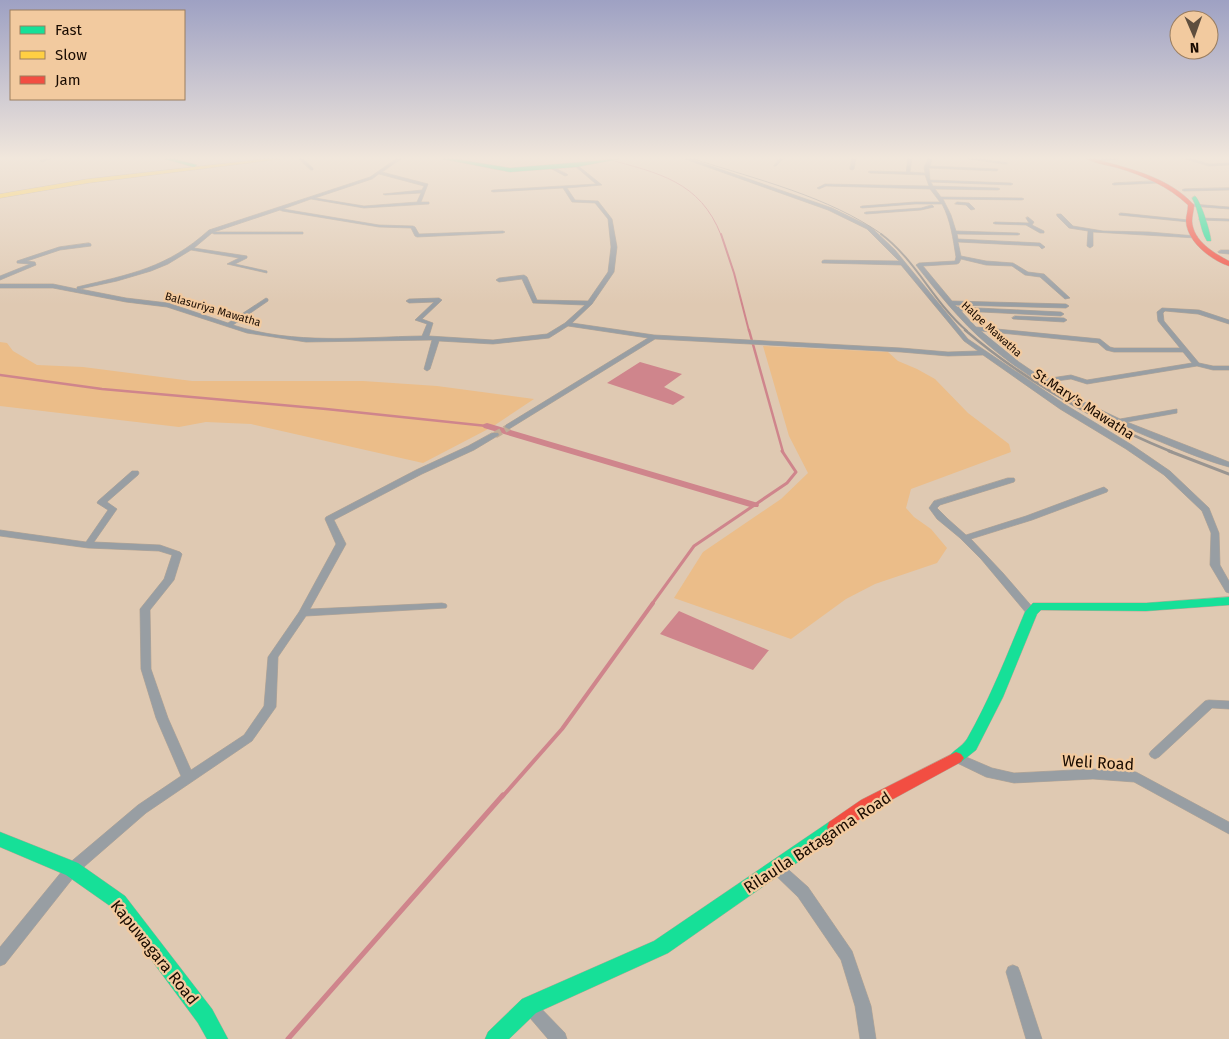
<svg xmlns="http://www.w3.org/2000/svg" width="1229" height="1039" font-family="'Fira Sans',sans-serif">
	<rect width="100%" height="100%" fill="#dfc9b2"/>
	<path fill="#ebbd89" d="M0 342 7 343 13 351 37 365 83 367 192 381H363L437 386 534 399 492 427 423 463 251 424 206 422 179 427 0 406Z
		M763 346 888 352 898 361 917 369 935 379 968 413 1009 444 1011 452 911 489 906 508 914 517 931 529 947 548 937 563 875 584 846 599 791 639 674 598 703 552 781 499 808 473 789 436Z"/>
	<path fill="#cf858c" d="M640 362 682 374 664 387 685 397 673 405 607 383Z
		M679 611 768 650H769L753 670 660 634Z"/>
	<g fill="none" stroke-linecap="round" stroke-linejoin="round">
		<path stroke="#cf858c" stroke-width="1" d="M607 159C658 173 700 181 721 235"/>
		<path stroke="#cf858c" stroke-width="2" d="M721 234 734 273 749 331"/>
		<path stroke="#cf858c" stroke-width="2.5" d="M749 330 783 452
			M0 375 102 389 326 409 487 426"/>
		<path stroke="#cf858c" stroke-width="3" d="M652 604 694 546 787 483 796 472 782 451"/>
		<path stroke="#cf858c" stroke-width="4" d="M502 797 562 729 653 603"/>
		<path stroke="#cf858c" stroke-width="5" d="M288 1039 503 795"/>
		<path fill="#cf858c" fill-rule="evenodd" d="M487 423 758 503 759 505 758 507H750L484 428 482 426 484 424Z"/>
		<path stroke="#c1ac97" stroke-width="7" stroke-dasharray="7 4" stroke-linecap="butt" d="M495 435 509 427"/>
		<defs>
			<path id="street" d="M45 159H51L42 162 40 161Z
				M299 159H303L313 168V170H311Z
				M396 159H401L382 172 428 184 421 202H429V204L364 208 311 199 283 209 379 225 413 226 415 227 419 234 503 231 505 232 503 233 417 237 415 236 411 228 379 227 282 211 280 210 214 232H303V234H214L212 233 194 248 247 256V258L235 264 267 271V273L227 264 239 258 191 250 168 264 151 271 117 281 80 289 126 298 168 303 228 323 266 298 268 299V301L233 325C294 345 360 337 422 336L427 324 415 320 434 302 409 303 406 301 409 299 439 298 442 300 441 301 422 319 433 323 429 336 493 340 547 334 565 323 585 305 533 303 522 279 499 282 496 280 499 278 524 275 527 277 537 300 588 301 608 272 611 247 608 219 595 203 572 202 563 188 493 192 491 191 493 190 596 184 575 166 576 164 602 185 567 188 575 200 598 201 612 219 617 247 614 272 592 304 572 323 654 335 901 348 948 352 978 351 964 341 901 265 822 263V261L824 260 899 261 867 229 828 210 685 159H691L832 208 871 227 895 250 968 339 1066 405 1132 445 1170 471 1209 508 1219 533 1220 565 1229 581V593L1226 592 1210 565 1211 533 1202 511 1164 475 1126 449 1060 409 983 355 948 356 901 352 655 339 509 429 505 427 506 425 648 338 568 326 549 338 493 344 439 341 430 369 427 371 424 369 432 340 306 342 247 333 167 307 126 302 53 288H0V284H53L77 289V287C131 274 167 268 209 230L370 177ZM379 174 424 186 422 190 383 194 385 195 421 193 417 202 364 206 315 198 372 179Z
				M779 159H783L776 166H774Z
				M852 159H856L854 169 852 170 850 169Z
				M908 159H912L910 172 925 173 924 167 928 159H932L930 166 998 169 997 171 929 168 930 180 1011 183 1013 184 1011 185 931 182 933 186 998 188 1000 189 998 190 935 189 941 197 1022 198 1024 199 1022 200 943 199 951 215 956 231 1018 233 1020 234 1018 235 957 234 958 239 1040 243 1045 247 1042 249 1039 246 958 242 961 256 986 261 1013 263 1028 272 1044 274 1070 298 1065 299 1040 277 1025 275 1012 266 986 265 961 259 959 263 957 264 923 266 952 301 1066 304 1069 306 1066 308 955 305 957 307 1061 312 1064 314 1061 316 961 311 976 327 1100 339 1110 347 1114 348H1180L1158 321 1157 312 1162 308 1199 310 1229 320V324L1198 314 1165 311 1163 313 1164 321 1199 363 1213 366H1229V370H1213L1197 366 1087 384 1071 379 1049 382 1076 398 1120 419 1177 409V413L1127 422 1229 462V467C1203 460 1176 448 1151 438 1093 414 1035 385 987 344 960 321 938 293 916 265L919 263 955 261 956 257C953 239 951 221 942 204H915L862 208 860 207 862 206 915 202H940L930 189 826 186 819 189 817 188 825 184 929 186 925 175 870 173 868 172 870 171 906 172ZM981 331 1098 343 1106 350 1114 352H1183L1192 363 1087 380 1071 375 1044 379 1019 362Z
				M969 159H981L1008 163 1006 164Z
				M1101 159H1118L1102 161Z
				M1186 159H1192L1209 164 1229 163V165L1209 166Z
				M551 166 567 174 568 175 565 176 550 168Z
				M1157 181 1158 183 1114 185 1112 184 1114 183Z
				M1229 188V190L1184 191 1182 190 1184 189Z
				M957 202 969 203 975 209 971 210 966 205 955 204Z
				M1192 204 1229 207V209L1190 206Z
				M932 205 934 207 921 210 866 214 864 213 866 212 921 208Z
				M1121 213 1189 220 1191 221 1189 222 1119 215V214Z
				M1057 214H1061L1073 226 1103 231 1149 232 1196 236 1198 237 1196 238 1093 232V246L1090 248 1087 246 1088 231 1069 228 1057 216Z
				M1028 217 1034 222 1032 225 1044 231V233H1040L1026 225 995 224 993 223 995 222 1029 223 1026 218Z
				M1201 218 1229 219V221L1199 220V219Z
				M89 243 91 244V246L60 250 27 261 35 262 36 265 0 280V276L30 264 17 263V261L59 247Z
				M1221 250H1229V254L1219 253 1218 252Z
				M1015 316 1064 318 1067 320 1064 322 1013 319 1012 318Z
				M492 433H498L499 435 474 450 422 474 334 520 346 544 310 609 442 603 446 604 447 606 446 608 306 616 278 657 276 707 252 741 146 813 77 873 5 964 0 966V947L67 865 138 805 181 776 156 718 141 669 140 609 164 579 172 555 159 551 88 548 0 536V530L86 542 108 510 97 503 98 501 132 471H138L139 473 138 475 107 502 117 509 94 542 160 545 180 552 182 554 174 580 150 610 151 669 168 718 191 770 244 735 264 706 268 657 299 612 336 544 325 519 326 517 416 470 468 446Z
				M1008 478H1014L1015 480 1014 482 940 505 937 508 948 519 966 535 1026 516 1101 488 1104 487 1108 490 1107 492 1032 520 971 539 1003 573 1035 610 1036 612 1035 614H1027L981 559 960 538 937 519 929 508 934 501Z
				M1209 700 1229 701V709L1212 708 1159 757 1155 759 1151 757 1149 754 1151 751 1205 701Z
				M957 753 992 768 1014 773 1093 769 1136 772 1229 822V834L1134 782 1093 779 1014 783 986 777 953 761 951 758 953 755Z
				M776 861 781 863 808 887 852 951 871 1006 876 1039H860L855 1006 841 960 798 897 771 871 769 867 771 863Z
				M1013 965 1018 967 1020 972 1042 1039H1026L1006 972 1008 967Z
				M529 998 534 1001 565 1033 567 1039H548L524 1011 521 1006 524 1001Z"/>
			<path id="fast" d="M165 159H174L197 165 194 167Z
				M443 159H455L510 168 619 159 576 167 510 172Z
				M1195 196C1201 201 1211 234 1211 241H1207C1199 228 1200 212 1192 198Z
				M1229 597V605L1146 611 1041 610 1037 614 1003 697 976 750 961 762 956 764 951 762 948 758C953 750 962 747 967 739 990 699 1007 655 1025 612L1033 603H1146Z
				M835 820 841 822 843 827 841 832 668 953 536 1013 509 1039H485L488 1032 522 999 654 941 829 822Z
				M0 832 78 863 125 896 212 1009 228 1039H207L198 1023 113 908 66 875 0 847Z"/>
			<path id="slow" d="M264 159H280L88 183 0 198V194L88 179Z"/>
			<path id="jam" d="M1087 159H1096C1130 169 1169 177 1194 205 1194 210 1192 216 1192 221 1193 241 1214 253 1229 261V266C1211 260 1187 242 1186 221 1186 216 1188 211 1188 205 1168 186 1144 176 1118 168 1108 165 1096 164 1087 159Z
				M956 752 961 754 964 758 961 762 873 810 841 832 835 834 829 832 827 827 829 822 861 800Z"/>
		</defs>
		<use href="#street" stroke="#b8a795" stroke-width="1"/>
		<use href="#fast" stroke="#b8a795" stroke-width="1"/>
		<use href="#slow" stroke="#b8a795" stroke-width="1"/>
		<use href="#jam" stroke="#b8a795" stroke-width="1"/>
		<use href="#street" fill="#989ea3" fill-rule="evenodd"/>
		<use href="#fast" fill="#16e098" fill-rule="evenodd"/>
		<use href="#slow" fill="#ffcf43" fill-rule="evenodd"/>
		<use href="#jam" fill="#f24e42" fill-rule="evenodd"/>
		<path stroke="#999591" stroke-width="1" d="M694 159C758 180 828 196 883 235"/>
		<path stroke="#999591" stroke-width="2" d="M881 234C916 260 934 303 967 331"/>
		<path stroke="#999591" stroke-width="2.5" d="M965 330C1027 383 1096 421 1172 452"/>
		<path stroke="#999591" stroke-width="3" d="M1169 451 1229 474"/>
	</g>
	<linearGradient id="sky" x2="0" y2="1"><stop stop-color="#9ea1c3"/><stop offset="0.52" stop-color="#f1e7dc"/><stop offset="1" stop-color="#f1e7dc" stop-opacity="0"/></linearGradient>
	<rect width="1229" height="304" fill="url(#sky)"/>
	<g text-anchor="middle" stroke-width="4.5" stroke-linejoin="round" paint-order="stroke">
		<g font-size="11" fill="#190b00" stroke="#f2ca9f">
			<text transform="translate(213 309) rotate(16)" y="4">Balasuriya Mawatha</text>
			<text transform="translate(992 329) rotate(42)" y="4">Halpe Mawatha</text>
		</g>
		<g font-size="14" fill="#190b00" stroke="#f2ca9f">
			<text transform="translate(1084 404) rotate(33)" y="5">St.Mary's Mawatha</text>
		</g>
		<g font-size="16" fill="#190b00" stroke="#f2ca9f">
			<text transform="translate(1098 762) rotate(3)" y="6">Weli Road</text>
			<text transform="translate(817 842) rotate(-33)" y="6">Rilaulla Batagama Road</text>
			<text transform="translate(155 952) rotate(51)" y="6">Kapuwagara Road</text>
		</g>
	</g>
	<rect x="10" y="10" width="175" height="90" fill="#f2ca9f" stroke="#9b7e5f"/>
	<rect x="20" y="26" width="25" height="8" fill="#16e098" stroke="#9b7e5f"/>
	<text x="55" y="35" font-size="15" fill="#190b00">Fast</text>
	<rect x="20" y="51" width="25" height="8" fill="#ffcf43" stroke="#9b7e5f"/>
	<text x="55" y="60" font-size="15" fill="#190b00">Slow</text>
	<rect x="20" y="76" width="25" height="8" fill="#f24e42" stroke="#9b7e5f"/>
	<text x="55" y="85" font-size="15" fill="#190b00">Jam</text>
	<g transform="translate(1194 35) rotate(178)"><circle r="24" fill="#f2ca9f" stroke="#9b7e5f"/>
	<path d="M0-4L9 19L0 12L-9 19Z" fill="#5e4e3e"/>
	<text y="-8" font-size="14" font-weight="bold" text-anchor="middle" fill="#190b00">N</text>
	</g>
</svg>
